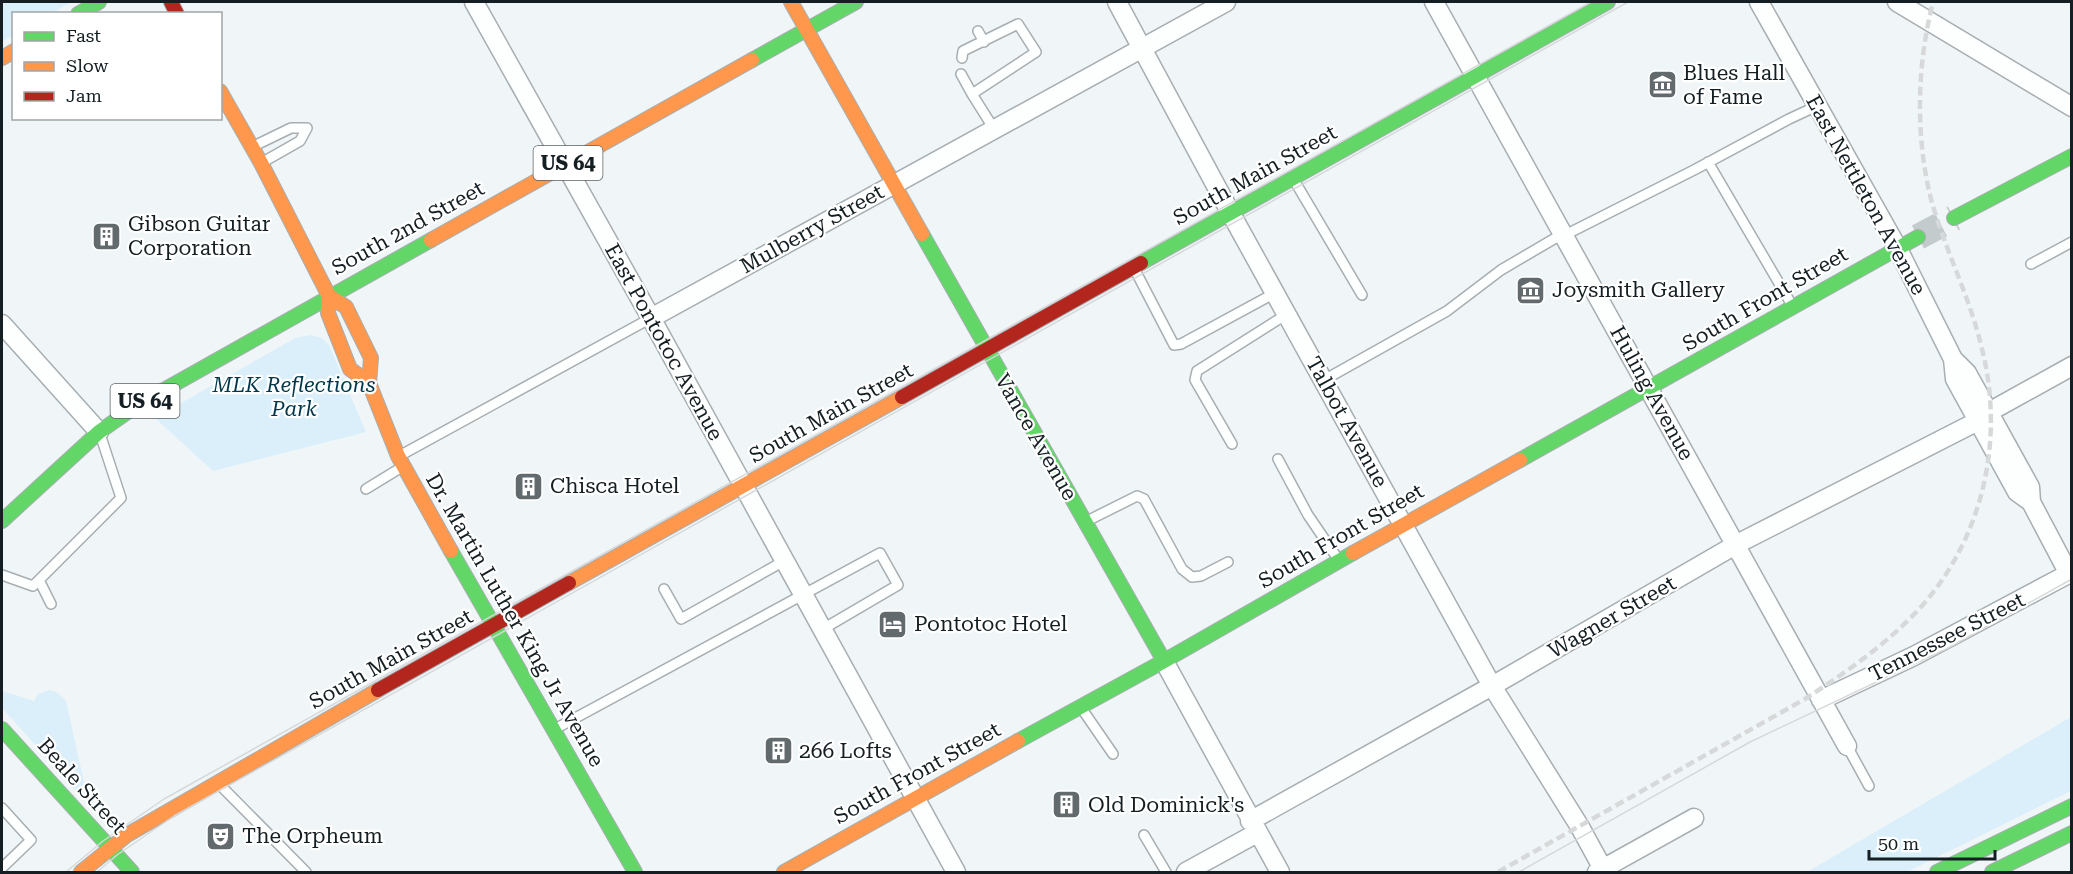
<svg xmlns="http://www.w3.org/2000/svg" width="2073" height="874" font-family="'Roboto Serif',serif">
	<rect width="100%" height="100%" fill="#f0f6f8"/>
	<path fill="#daeffa" d="M2 2H72L52 13 14 14 13 35 2 42Z
		M310 335 322 338 329 345 366 432 213 471 155 418 295 338Z
		M50 690 58 693 66 701 84 782 90 787V793L83 798 2 708V691L34 701 38 694Z
		M2071 717V791L1907 872H1807Z"/>
	<g fill="none" stroke-linecap="round" stroke-linejoin="round">
		<path stroke="#c4cbcd" stroke-width="26" stroke-dasharray="26 13" stroke-linecap="butt" d="M1918 237 1954 218"/>
		<defs>
			<path id="lane" d="M978 31 984 42
				M962 58 963 51 1018 24 1036 52 972 94 994 129
				M961 74 972 94
				M256 145 291 128H307L300 141 263 162
				M1708 162 1793 307
				M1294 180 1362 295
				M1565 235 1694 170 1789 119 1817 106
				M2031 264 2072 242
				M1135 270 1174 345 1181 344 1275 293
				M1324 380 1447 311 1501 270 1564 233
				M1232 444 1195 380 1197 371 1287 314
				M401 455 651 318
				M1278 459 1308 515 1338 559
				M366 489 402 467
				M1087 521 1137 496 1144 499 1182 569 1192 577 1201 576 1228 562
				M2 575 33 586 121 498 101 437
				M39 580 51 604
				M664 589 681 619 784 561
				M1082 709 1113 754
				M555 729 880 553 898 585 823 629
				M1847 746 1869 786
				M219 784 306 872
				M2 808 31 840 2 868
				M1144 835 1166 872"/>
			<path id="street" d="M474 2 651 318 956 872
				M1117 2 1235 221 1492 686 1580 827 1603 869
				M1434 2 1847 746
				M1759 2 1897 247 1953 359 1967 373 2030 487 2031 502 2069 574
				M1897 2 2072 107
				M651 318 1226 2
				M2 324 99 432
				M1953 359 1955 379 2017 492 2031 502
				M1989 412 2072 366
				M1164 661 1280 872
				M1821 700 1914 656 2072 572
				M1250 821 1492 686 1737 544 1978 421
				M1186 872 1257 833
				M1597 872 1694 818"/>
			<path id="fast" d="M78 14 99 2
				M752 60 856 2
				M1954 218 2072 156
				M922 234 1164 661
				M1141 263 1608 2
				M1520 460 1918 237
				M2 521 99 432 139 404 431 240
				M451 551 635 872
				M2 729 132 872
				M1018 741 1164 661 1353 553
				M1937 872 2072 806
				M1992 872 2072 833"/>
			<path id="slow" d="M791 2 922 234
				M2 58 14 51
				M220 91 261 163 329 296
				M431 240 752 60
				M369 383 350 369 328 313 329 296 346 307 371 358 369 383 398 456 451 551
				M1353 553 1520 460
				M569 583 902 397
				M81 872 127 835 378 690
				M784 872 1018 741"/>
			<path id="jam" d="M171 2 177 14
				M902 397 1141 263
				M378 690 569 583"/>
		</defs>
		<use href="#lane" stroke="#a7aeb2" stroke-width="12"/>
		<use href="#street" stroke="#a7aeb2" stroke-width="21"/>
		<use href="#fast" stroke="#a7aeb2" stroke-width="16"/>
		<use href="#slow" stroke="#a7aeb2" stroke-width="16"/>
		<use href="#jam" stroke="#a7aeb2" stroke-width="16"/>
		<use href="#lane" stroke="#fdfefe" stroke-width="9"/>
		<use href="#street" stroke="#fdfefe" stroke-width="18"/>
		<use href="#fast" stroke="#63d668" stroke-width="14"/>
		<use href="#slow" stroke="#ff974d" stroke-width="14"/>
		<use href="#jam" stroke="#b3261e" stroke-width="14"/>
		<path stroke="#d6d8d9" stroke-width="1.5" d="M66 872 103 841 164 799 1591 2
			M97 872 117 855 174 816 1628 2
			M1519 872 1750 742 1948 648 2072 579"/>
		<path stroke="#d6d8d9" stroke-width="4.5" stroke-dasharray="9 4.5" stroke-linecap="butt" d="M1498 872 1805 699C1848 671 1893 640 1927 600 1985 530 2004 436 1982 349 1970 297 1945 250 1931 199 1915 135 1917 65 1933 2"/>
	</g>
	<defs>
		<symbol id="museum-square" viewBox="-11 -11 22 22"><rect x="-9" y="-9" width="18" height="18" rx="4" fill="#626a6e" stroke="#fff"/><path d="M0-6L6-3V-2H-6V-3ZM-5-1h2V3h-2ZM-1-1h2V3h-2ZM3-1h2V3H3ZM-6 4H6V6H-6Z" fill="#fff"/></symbol>
		<symbol id="building-square" viewBox="-11 -11 22 22"><rect x="-9" y="-9" width="18" height="18" rx="4" fill="#626a6e" stroke="#fff"/><path d="M-4-6H4V6H1V3H-1V6H-4ZM-2.5-4.3h1.7v1.8h-1.7ZM.8-4.3h1.7v1.8H.8ZM-2.5-1h1.7V.8h-1.7ZM.8-1h1.7V.8H.8Z" fill="#fff"/></symbol>
		<symbol id="hotel-square" viewBox="-11 -11 22 22"><rect x="-9" y="-9" width="18" height="18" rx="4" fill="#626a6e" stroke="#fff"/><path d="M-6-4.5h1.5V1H6V5H4.5V3h-9V5H-6ZM-4 0a1.8 1.8 0 1 1 3.6 0ZM.5 0V-2.5h3Q6-2.5 6 0Z" fill="#fff"/></symbol>
		<symbol id="theatre-square" viewBox="-11 -11 22 22"><rect x="-9" y="-9" width="18" height="18" rx="4" fill="#626a6e" stroke="#fff"/><path d="M-5-5.5Q0-4 5-5.5V0Q5 5 0 6Q-5 5-5 0ZM-3.3-2.5H-1v1.5H-3.3ZM1-2.5H3.3v1.5H1ZM-2.8 1Q0 5.5 2.8 1Z" fill="#fff"/></symbol>
	</defs>
	<g fill-rule="evenodd">
		<use href="#museum-square" x="1646" y="68" width="33" height="33"/>
		<use href="#building-square" x="90" y="220" width="33" height="33"/>
		<use href="#museum-square" x="1514" y="274" width="33" height="33"/>
		<use href="#building-square" x="512" y="470" width="33" height="33"/>
		<use href="#hotel-square" x="876" y="608" width="33" height="33"/>
		<use href="#building-square" x="762" y="734" width="33" height="33"/>
		<use href="#building-square" x="1050" y="788" width="33" height="33"/>
		<use href="#theatre-square" x="204" y="820" width="33" height="33"/>
	</g>
	<g text-anchor="middle" stroke-width="4.5" stroke-linejoin="round" paint-order="stroke">
		<g fill="#fff" stroke="#5b6265" stroke-width="1.5">
			<rect x="533.5" y="146" width="69" height="34" rx="4.5"/>
			<rect x="110.5" y="384" width="69" height="34" rx="4.5"/>
		</g>
		<g font-size="20" font-weight="bold" fill="#151f23">
			<text x="568" y="170">US 64</text>
			<text x="145" y="408">US 64</text>
		</g>
		<g font-size="21" fill="#151f23" stroke="#fff" text-anchor="start">
			<text x="1683" y="80">Blues Hall<tspan x="1683" dy="24">of Fame</tspan></text>
			<text x="128" y="231">Gibson Guitar<tspan x="128" dy="24">Corporation</tspan></text>
			<text x="1552" y="297">Joysmith Gallery</text>
			<text x="550" y="493">Chisca Hotel</text>
			<text x="914" y="631">Pontotoc Hotel</text>
			<text x="799" y="758">266 Lofts</text>
			<text x="1088" y="812">Old Dominick's</text>
			<text x="242" y="843">The Orpheum</text>
		</g>
		<g font-size="21" fill="#151f23" stroke="#fff">
			<text transform="translate(1255 175) rotate(-29)" y="7">South Main Street</text>
			<text transform="translate(1866 195) rotate(61)" y="7">East Nettleton Avenue</text>
			<text transform="translate(408 228) rotate(-29)" y="7">South 2nd Street</text>
			<text transform="translate(812 229) rotate(-29)" y="7">Mulberry Street</text>
			<text transform="translate(1765 299) rotate(-30)" y="7">South Front Street</text>
			<text transform="translate(664 342) rotate(61)" y="7">East Pontotoc Avenue</text>
			<text transform="translate(1652 393) rotate(61)" y="7">Huling Avenue</text>
			<text transform="translate(831 413) rotate(-29)" y="7">South Main Street</text>
			<text transform="translate(1347 422) rotate(61)" y="7">Talbot Avenue</text>
			<text transform="translate(1036 437) rotate(60)" y="7">Vance Avenue</text>
			<text transform="translate(1341 536) rotate(-30)" y="7">South Front Street</text>
			<text transform="translate(1612 617) rotate(-30)" y="7">Wagner Street</text>
			<text transform="translate(515 620) rotate(60)" y="7">Dr. Martin Luther King Jr Avenue</text>
			<text transform="translate(1947 637) rotate(-27)" y="7">Tennessee Street</text>
			<text transform="translate(391 659) rotate(-29)" y="7">South Main Street</text>
			<text transform="translate(917 773) rotate(-29)" y="7">South Front Street</text>
			<text transform="translate(82 786) rotate(48)" y="7">Beale Street</text>
		</g>
		<g font-size="21" font-style="italic" fill="#00374a" stroke="#fff">
			<text x="294" y="392">MLK Reflections<tspan x="294" dy="24">Park</tspan></text>
		</g>
	</g>
	<rect width="2073" height="874" fill="none" stroke="#151f23" stroke-width="6"/>
	<rect x="12" y="12" width="210" height="108" fill="#ffffff" stroke="#a1a5a7" stroke-width="1.5"/>
	<rect x="24" y="32" width="30" height="9" fill="#63d668" stroke="#a1a5a7" stroke-width="1.5"/>
	<text x="66" y="42" font-size="18" fill="#151f23">Fast</text>
	<rect x="24" y="62" width="30" height="9" fill="#ff974d" stroke="#a1a5a7" stroke-width="1.5"/>
	<text x="66" y="72" font-size="18" fill="#151f23">Slow</text>
	<rect x="24" y="92" width="30" height="9" fill="#b3261e" stroke="#a1a5a7" stroke-width="1.5"/>
	<text x="66" y="102" font-size="18" fill="#151f23">Jam</text>
	<path d="M1869 850v9h126v-9" fill="none" stroke="#151f23" stroke-width="3"/>
	<text x="1878" y="850" font-size="18" fill="#151f23" stroke="#ffffff" stroke-width="4.5" paint-order="stroke">50 m</text>
</svg>
